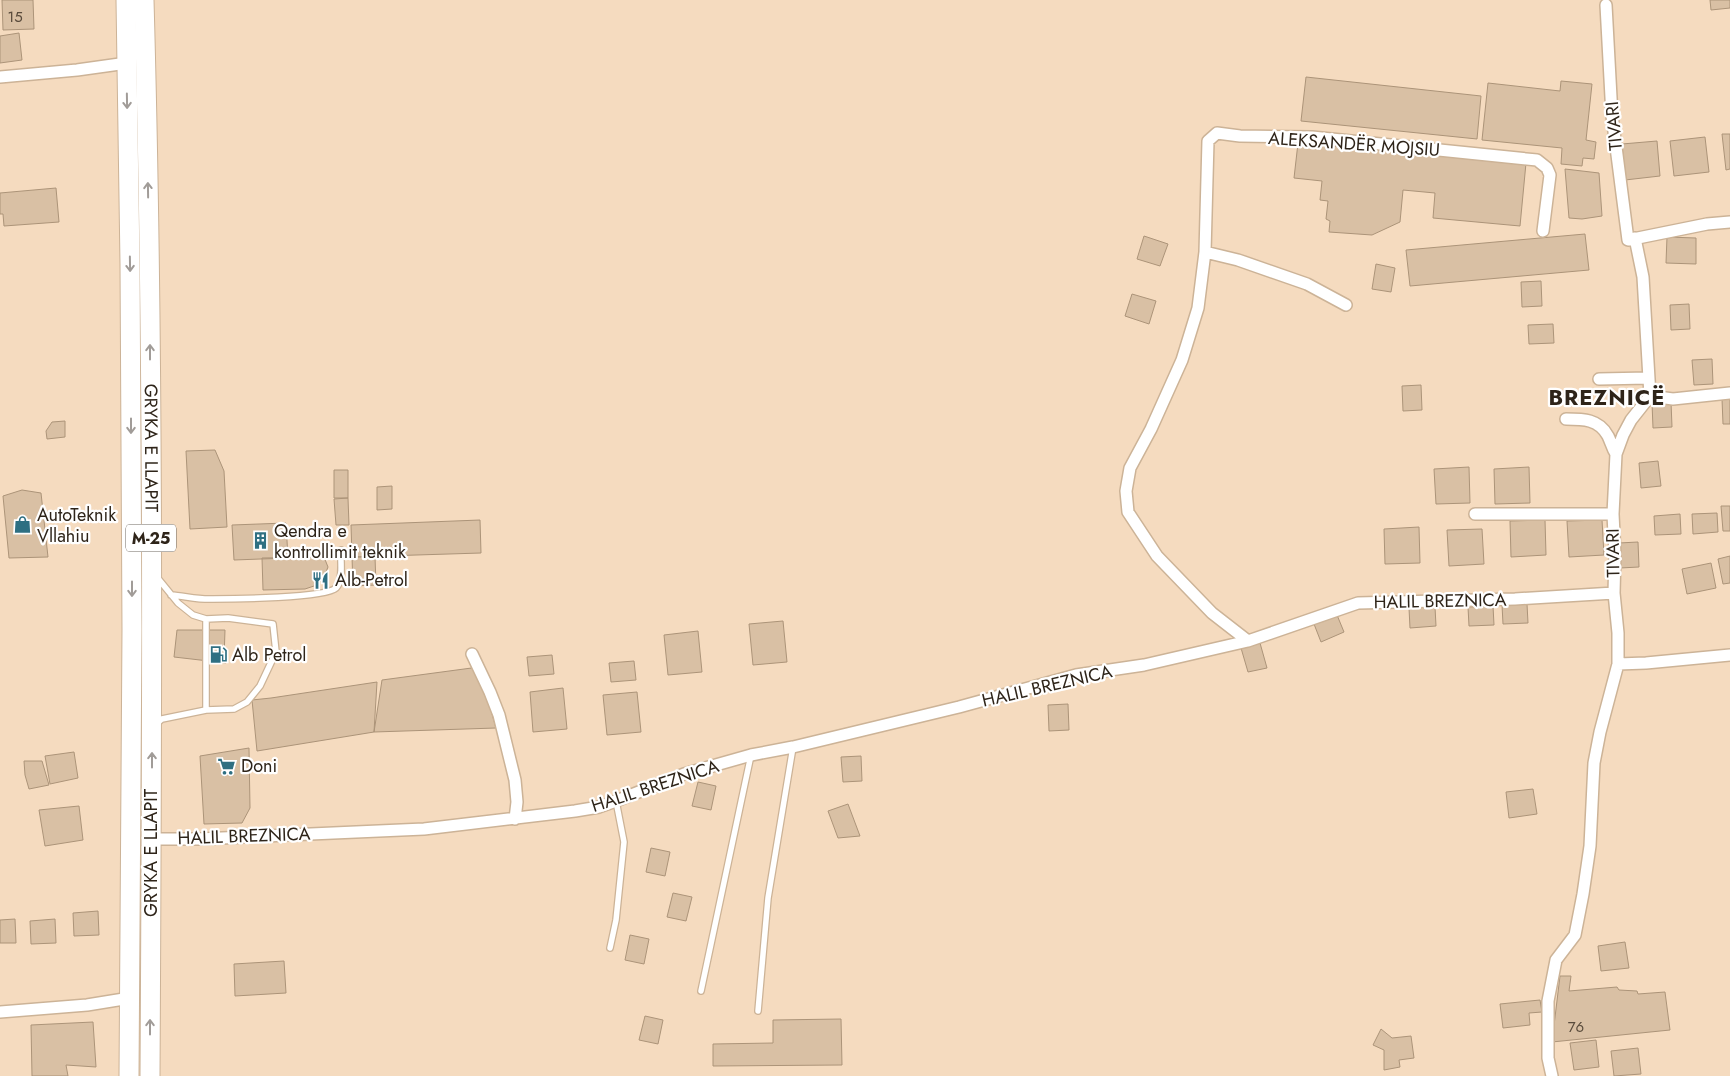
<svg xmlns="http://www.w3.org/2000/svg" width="1730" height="1076" font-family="Jost,sans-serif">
	<rect width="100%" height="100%" fill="#f5dbbf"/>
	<path fill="#d9c0a4" stroke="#ac9479" d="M2 0H33L34 29 3 30Z
		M1710 0H1730V8L1711 10Z
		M19 33 22 60 0 63V36Z
		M1306 77 1481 96 1477 139 1301 121Z
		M1561 81 1592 84 1586 140 1596 142 1594 159 1583 158 1582 166 1561 164 1562 148 1482 140 1488 83 1560 91Z
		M1722 134H1730V169L1726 170Z
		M1705 137 1709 172 1674 176 1670 141Z
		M1657 141 1660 176 1625 180 1622 144Z
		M1298 143 1526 163 1520 226 1433 218 1435 193 1403 190 1400 222 1372 235 1329 232 1330 221 1326 219 1328 201 1320 200 1322 181 1294 178Z
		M1565 169 1599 173 1602 216 1582 219 1569 218Z
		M56 188 59 222 4 226 3 214H0V193Z
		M1585 234 1589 270 1410 286 1406 250Z
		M1144 236 1168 244 1160 266 1137 259Z
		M1667 237 1696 238V264L1666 263Z
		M1376 264 1395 268 1391 292 1372 289Z
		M1541 281 1542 306 1522 307 1521 282Z
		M1132 294 1156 301 1149 324 1125 316Z
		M1689 304 1690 329 1671 330 1670 305Z
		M1553 324 1554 343 1529 344 1528 325Z
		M1712 359 1713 384 1694 385 1692 360Z
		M1421 385 1422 410 1403 411 1402 386Z
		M1722 399H1730V424H1723Z
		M1671 402 1672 427 1653 428 1652 403Z
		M65 421V437L47 439 46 431 52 422Z
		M215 450 224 471 227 527 190 529 186 451Z
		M1658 461 1661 486 1641 488 1639 463Z
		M1469 467 1470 503 1436 504 1434 469Z
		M1529 467 1530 503 1495 504 1494 469Z
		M334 470H348V498H334Z
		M392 486V509L377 510V487Z
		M22 490 41 493 48 557 9 558 3 496Z
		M348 498 349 525H336L334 499Z
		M1721 506H1730V531H1723Z
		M1717 513 1718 532 1693 534 1692 514Z
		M1680 514 1681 534 1655 535 1654 516Z
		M480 520 481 553 352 557 351 525Z
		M1545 520 1546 555 1511 557 1510 521Z
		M1602 520 1604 555 1569 557 1567 521Z
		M286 523 288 558 234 560 232 525Z
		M1419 527 1420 563 1385 564 1384 529Z
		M1482 529 1484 564 1449 566 1447 530Z
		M1638 542 1639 567 1620 568 1619 543Z
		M1730 556V583L1723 584 1718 559Z
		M324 557 328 567 324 577 317 585 305 589 263 590 262 558Z
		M352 557H375L376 585 353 586Z
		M1711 563 1716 588 1687 594 1682 569Z
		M1527 604 1528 623 1503 624 1502 605Z
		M1493 606 1494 625 1469 626 1468 607Z
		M1435 607 1436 626 1410 628 1409 608Z
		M1337 615 1344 632 1321 642 1314 624Z
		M783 621 787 662 753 665 749 624Z
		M177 630H225L224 659 226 663 174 657Z
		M698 631 702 672 668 675 664 635Z
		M1260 643 1267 668 1248 672 1241 648Z
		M552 655 554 674 529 676 527 657Z
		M634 661 636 680 611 682 609 663Z
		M479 667 496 728 374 732 382 680Z
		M377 682 374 732 257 751 252 700 271 698Z
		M563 688 567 729 533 732 530 692Z
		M637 692 641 732 607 735 603 695Z
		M1068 704 1069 730 1049 731 1048 705Z
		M249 748 250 808 242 823 204 824 200 756Z
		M74 752 78 778 50 784 45 756Z
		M861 756 862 781 843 782 841 757Z
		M24 761H42L49 785 29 789 25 775Z
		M698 782 716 786 711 810 692 806Z
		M1533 789 1537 814 1509 818 1506 792Z
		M848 804 860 836 838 838 828 811Z
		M79 806 83 840 45 846 39 810Z
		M651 848 670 852 665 876 646 872Z
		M673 893 692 897 686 921 667 917Z
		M98 911 99 935 74 936 73 913Z
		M15 919 16 943H0V920Z
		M55 919 56 943 31 944 30 921Z
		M630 935 649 939 644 964 625 960Z
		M1625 942 1629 968 1601 971 1598 946Z
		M284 961 286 993 235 996 234 964Z
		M1560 976H1571L1569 991 1617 987 1619 990 1637 991 1638 994 1665 992 1670 1030 1552 1042Z
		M1540 1000 1542 1012 1529 1013 1530 1025 1503 1028 1500 1004Z
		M645 1016 663 1020 658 1044 639 1040Z
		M841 1019 842 1065 713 1066V1044L773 1043V1020Z
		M93 1022 96 1067 66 1065 68 1076H32L31 1025Z
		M1381 1029 1392 1038 1411 1036 1414 1058 1399 1060 1400 1067 1384 1070V1050L1373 1045Z
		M1596 1040 1599 1067 1574 1070 1570 1043Z
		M1638 1048 1641 1074 1614 1076 1611 1051Z"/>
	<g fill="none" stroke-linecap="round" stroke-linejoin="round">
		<defs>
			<path id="lane" d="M171 595C185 596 199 600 213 599 233 599 325 598 336 588 344 580 340 560 341 550
				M206 710V619
				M155 725 162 719 206 710 234 709 247 702 260 686 276 652 273 624 228 618 206 619 193 615 178 603 156 576
				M610 948 616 920 624 842 616 801
				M701 991 751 755
				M758 1011 768 898 793 747"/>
			<path id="street" d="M1606 5 1612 116 1628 240 1707 224 1730 222
				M0 77 77 70 127 63
				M1205 252 1238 260 1307 284 1346 305
				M1599 379 1648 378
				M1650 396 1673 399 1730 393
				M1566 419C1583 419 1599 419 1608 436 1611 442 1612 448 1616 454
				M1475 514H1613
				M1248 641 1212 613 1157 556 1128 512 1126 491 1130 468 1151 429 1182 360 1198 308 1205 252 1208 141 1217 133 1240 136 1312 137 1537 160 1547 168 1550 175 1543 231
				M472 654 490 692 499 715 515 780 517 802 515 819
				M1618 664 1646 663 1730 655
				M151 839H199L424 829 575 811 599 807 616 801 684 774 751 755 793 747 959 707 1076 675 1144 665 1248 641 1358 603 1515 599 1614 593
				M0 1012 87 1005 130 998
				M1552 1076 1548 1058V1001L1556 960 1575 935 1583 894 1590 846 1594 763 1600 732 1618 664V633L1614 593 1615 555 1613 514 1616 454 1623 435 1631 420 1650 396 1643 277 1635 238"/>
			<g id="primary">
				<path d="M126 0 130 264 132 629 129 1076"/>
				<path id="s1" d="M144 0C154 359 152 717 150 1076"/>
			</g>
		</defs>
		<use href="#lane" stroke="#ccb397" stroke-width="8"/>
		<use href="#street" stroke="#ccb397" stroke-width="14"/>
		<use href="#primary" stroke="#ccb397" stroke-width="21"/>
		<use href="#lane" stroke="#fff" stroke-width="5.5"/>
		<use href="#street" stroke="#fff" stroke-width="11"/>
		<use href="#primary" stroke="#fff" stroke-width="19"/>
	</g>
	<defs><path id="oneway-shaft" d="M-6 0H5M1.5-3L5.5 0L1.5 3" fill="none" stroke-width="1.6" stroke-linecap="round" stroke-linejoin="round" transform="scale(1.25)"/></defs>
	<g stroke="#a19c98">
		<use href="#oneway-shaft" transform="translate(127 101) rotate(89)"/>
		<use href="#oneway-shaft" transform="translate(148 190) rotate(-91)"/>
		<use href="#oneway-shaft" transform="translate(130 264) rotate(89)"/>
		<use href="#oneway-shaft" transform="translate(150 352) rotate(-90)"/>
		<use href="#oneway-shaft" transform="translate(131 426) rotate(90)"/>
		<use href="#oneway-shaft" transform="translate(132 589) rotate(90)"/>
		<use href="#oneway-shaft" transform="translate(152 760) rotate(-90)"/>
		<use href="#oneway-shaft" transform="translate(150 1027) rotate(-90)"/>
	</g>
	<defs>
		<symbol id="shop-bare" viewBox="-9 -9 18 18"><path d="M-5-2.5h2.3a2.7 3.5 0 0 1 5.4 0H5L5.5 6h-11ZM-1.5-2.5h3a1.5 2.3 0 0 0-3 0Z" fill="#2e6f82" stroke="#fff" stroke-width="2.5" paint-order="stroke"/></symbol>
		<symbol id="building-bare" viewBox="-9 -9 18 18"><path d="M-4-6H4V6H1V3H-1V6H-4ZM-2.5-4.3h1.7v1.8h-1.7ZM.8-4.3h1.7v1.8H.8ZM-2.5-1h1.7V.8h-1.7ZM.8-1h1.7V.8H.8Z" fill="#2e6f82" stroke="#fff" stroke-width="2.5" paint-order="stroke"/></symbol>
		<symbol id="restaurant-bare" viewBox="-9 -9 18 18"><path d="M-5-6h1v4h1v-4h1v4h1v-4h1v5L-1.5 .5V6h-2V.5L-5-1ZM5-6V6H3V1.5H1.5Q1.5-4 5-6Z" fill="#2e6f82" stroke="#fff" stroke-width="2.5" paint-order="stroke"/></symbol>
		<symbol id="fuel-bare" viewBox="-9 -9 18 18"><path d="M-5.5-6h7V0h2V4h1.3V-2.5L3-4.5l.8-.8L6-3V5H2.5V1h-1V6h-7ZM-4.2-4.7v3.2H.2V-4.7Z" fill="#2e6f82" stroke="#fff" stroke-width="2.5" paint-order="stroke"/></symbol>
		<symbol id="supermarket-bare" viewBox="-9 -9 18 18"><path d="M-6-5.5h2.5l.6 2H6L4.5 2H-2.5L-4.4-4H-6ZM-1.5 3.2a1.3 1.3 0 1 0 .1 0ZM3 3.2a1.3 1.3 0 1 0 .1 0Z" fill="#2e6f82" stroke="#fff" stroke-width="2.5" paint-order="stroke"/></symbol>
	</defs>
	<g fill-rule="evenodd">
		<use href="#shop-bare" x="10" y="512" width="25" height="25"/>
		<use href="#building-bare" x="248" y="528" width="25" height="25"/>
		<use href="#restaurant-bare" x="308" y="568" width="25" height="25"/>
		<use href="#fuel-bare" x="206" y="642" width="25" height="25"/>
		<use href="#supermarket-bare" x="214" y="754" width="25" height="25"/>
	</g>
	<g text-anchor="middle" stroke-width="4.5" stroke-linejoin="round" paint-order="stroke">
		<g font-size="15" fill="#594b3c">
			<text x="15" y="22">15</text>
			<text x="1576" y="1032">76</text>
		</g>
		<rect fill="#fff" stroke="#6d665e" stroke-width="1" x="126" y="524.5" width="50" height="27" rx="4"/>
		<g font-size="16" font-weight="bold" fill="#2e2419">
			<text x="151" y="544">M-25</text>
		</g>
		<g font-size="18" fill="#2e2419" stroke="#fff">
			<text transform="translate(1614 126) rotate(-95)" y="6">TIVARI</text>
			<text transform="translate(1354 144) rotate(4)" y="6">ALEKSANDËR MOJSIU</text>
			<text dy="6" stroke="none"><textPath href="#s1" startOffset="448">GRYKA E LLAPIT</textPath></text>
			<text transform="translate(1613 553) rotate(-91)" y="6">TIVARI</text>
			<text transform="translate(1440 601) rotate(-1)" y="6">HALIL BREZNICA</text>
			<text transform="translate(1047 686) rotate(-13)" y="6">HALIL BREZNICA</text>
			<text transform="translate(655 786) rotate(-18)" y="6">HALIL BREZNICA</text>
			<text transform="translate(244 836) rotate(-2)" y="6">HALIL BREZNICA</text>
			<text transform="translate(151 853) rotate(-90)" y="6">GRYKA E LLAPIT</text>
		</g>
		<g font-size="18" fill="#2e2419" stroke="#fff" text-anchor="start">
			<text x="37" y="521">AutoTeknik<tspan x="37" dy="21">Vllahiu</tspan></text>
			<text x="274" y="537">Qendra e<tspan x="274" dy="21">kontrollimit teknik</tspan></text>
			<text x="335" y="586">Alb-Petrol</text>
			<text x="232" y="661">Alb Petrol</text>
			<text x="241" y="772">Doni</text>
		</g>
		<g font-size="22" font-weight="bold" letter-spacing="1" fill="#2e2419" stroke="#fff">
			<text x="1607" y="405">BREZNICË</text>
		</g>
	</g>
</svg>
